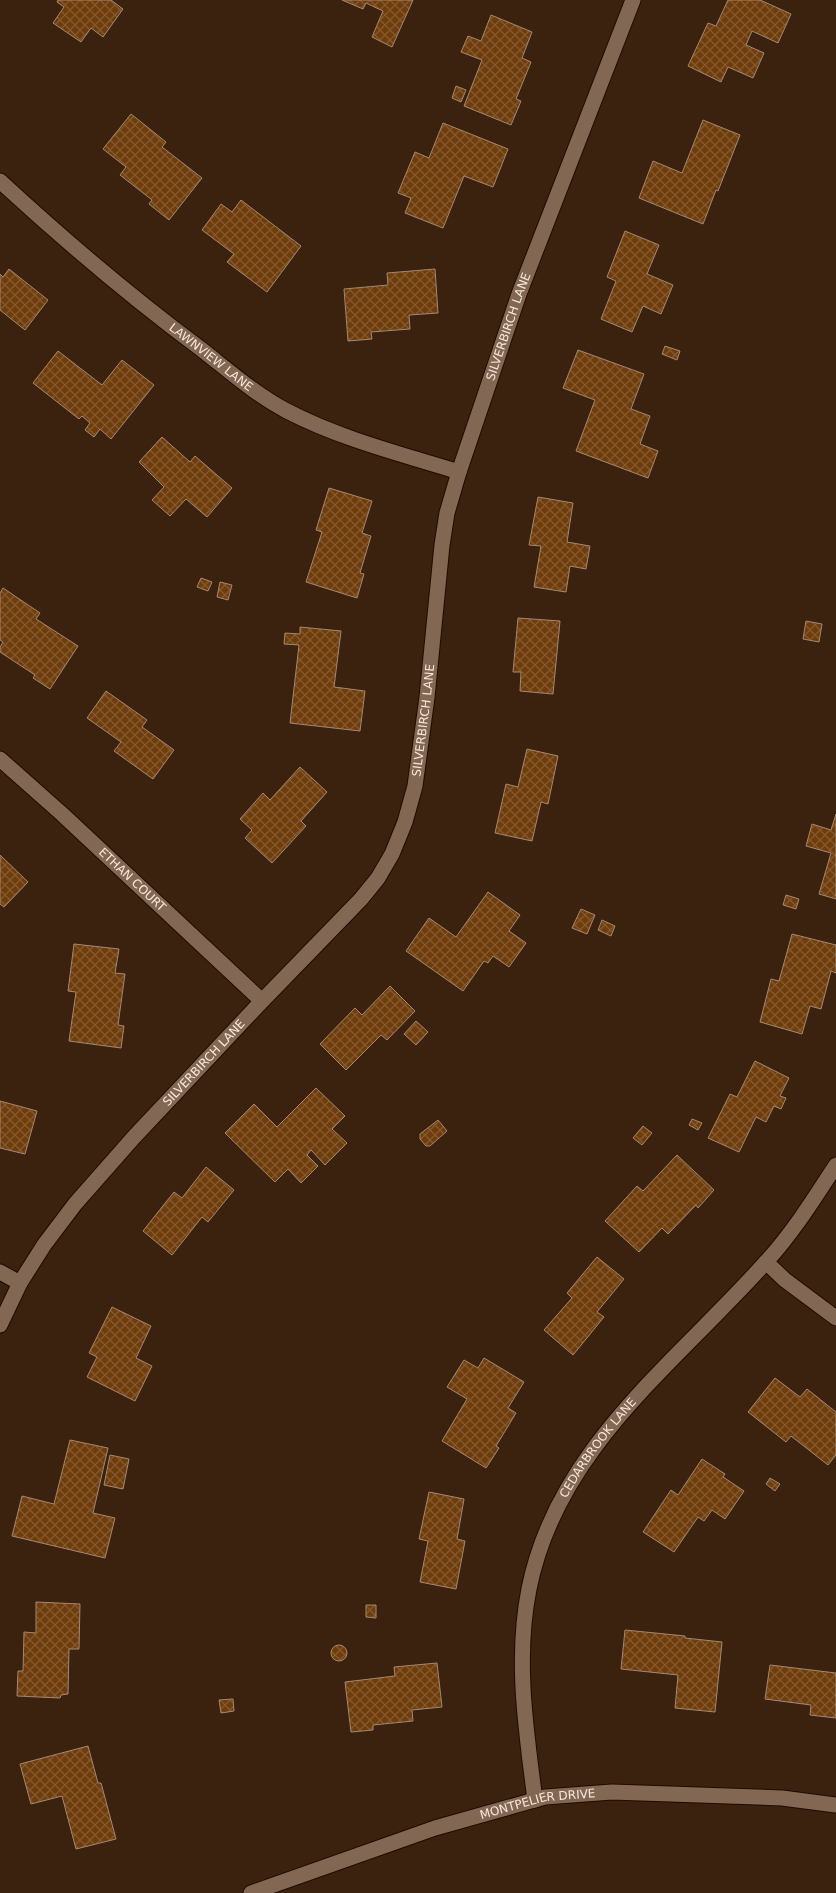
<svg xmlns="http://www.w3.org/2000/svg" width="836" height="1893" font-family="'DejaVu Sans',sans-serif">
	<defs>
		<pattern id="building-cross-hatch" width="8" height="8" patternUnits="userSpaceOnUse" patternTransform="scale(1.25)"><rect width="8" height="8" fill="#6f3d0b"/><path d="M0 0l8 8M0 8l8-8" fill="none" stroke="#84592e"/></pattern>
	</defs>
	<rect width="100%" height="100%" fill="#3a220f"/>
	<path fill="url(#building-cross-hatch)" stroke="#a58872" d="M58 0H111L123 9 103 37 91 28 81 42 53 23 64 7 57 2Z
		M342 0H413L392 47 372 37 383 11 366 3 363 9Z
		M728 0H760L791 14 778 43 752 31 746 45 764 53 753 78 728 67 721 82 688 66 708 23 716 26Z
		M491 15 532 32 522 58 531 62 516 99 521 101 511 125 464 106 482 60 461 52 468 36 481 41Z
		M456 86 466 90 461 102 452 98Z
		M131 114 166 142 162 147 202 178 169 220 149 204 152 200 120 175 126 167 103 149Z
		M703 120 740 135 718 191 716 190 703 224 639 198 653 161 682 173Z
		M443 123 508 149 493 187 464 176 443 228 405 213 411 198 398 193 415 152 429 158Z
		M241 200 301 246 267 292 227 262 234 254 202 230 221 204 232 212Z
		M625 231 659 245 647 274 673 285 661 314 643 306 632 332 601 319 616 281 607 277Z
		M9 269 48 300 25 330 0 310V274L3 277Z
		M435 269 438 313 409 315 410 329 371 332 372 339 348 341 344 289 388 285 387 273Z
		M665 346 680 351 677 360 662 354Z
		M578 350 644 374 631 409 650 416 640 444 658 451 648 478 576 451 595 400 563 388Z
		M58 351 102 385 122 360 154 385 111 439 100 429 94 437 85 430 90 423 82 416 79 419 33 383Z
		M162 437 190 462 195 456 232 488 207 517 186 499 170 516 152 500 164 487 139 462Z
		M329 488 372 501 362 533 371 536 360 573 364 574 357 598 306 582 322 532 316 530Z
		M538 497 573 503 567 542 590 546 586 569 570 566 566 592 534 587 541 546 529 545Z
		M201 578 212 582 208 591 197 587Z
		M220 582 232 585 228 600 217 597Z
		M3 588 40 613 36 619 78 646 50 689 33 678 35 675 0 652V647L3 642 0 640V593Z
		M518 618 560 621 553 694 520 691 521 672H513Z
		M806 621 822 624 819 642 803 639Z
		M300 627 341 631 334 687 365 691 360 731 290 723 299 645 284 644 285 633 300 634Z
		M106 691 147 720 142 727 174 750 153 779 114 751 121 742 87 718Z
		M527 749 558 756 548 804 541 802 532 841 495 833 506 784 518 787Z
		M300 767 327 792 301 821 306 826 272 863 245 838 252 830 240 819 263 793 270 800Z
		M836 814V899L819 894 831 853 806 846 812 824 831 830Z
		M0 855 28 882 4 907 0 904Z
		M488 892 520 915 509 931 526 943 509 967 493 956 488 963 484 961 463 991 406 951 429 918 456 937Z
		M786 895 799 899 796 909 783 905Z
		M581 909 595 915 587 934 572 928Z
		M602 920 615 926 611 936 598 930Z
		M792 934 836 945V973L831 971 821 1009 810 1006 802 1034 760 1022 771 979 779 981Z
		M74 944 119 949 115 973 125 974 118 1025 124 1026 121 1048 69 1041 76 992 68 991Z
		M390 986 415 1011 387 1040 381 1035 346 1070 320 1044 355 1008 362 1015Z
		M416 1021 428 1032 416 1045 404 1034Z
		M755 1061 789 1078 780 1096 786 1098 781 1109 774 1106 766 1122 756 1117 739 1152 708 1138 730 1094 737 1097Z
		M316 1088 345 1116 332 1129 347 1143 325 1165 311 1150 307 1155 318 1166 301 1183 288 1169 275 1182 225 1133 254 1104 277 1127Z
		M0 1101 37 1111 25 1154 0 1148Z
		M692 1119 702 1123 698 1130 689 1125Z
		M438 1120 447 1131 430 1146H426L420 1139V1134Z
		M643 1126 652 1133 642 1145 633 1138Z
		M677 1155 714 1190 698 1208 696 1205 668 1234 662 1228 639 1252 605 1221 637 1186 643 1191Z
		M206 1167 234 1190 208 1222 202 1217 172 1255 143 1231 174 1192 182 1198Z
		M597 1257 624 1279 597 1312 604 1317 573 1355 544 1330 572 1298 567 1293Z
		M112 1307 151 1326 136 1358 152 1366 135 1401 87 1377 97 1357 89 1353Z
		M484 1358 524 1382 508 1408 516 1413 496 1446 499 1448 486 1468 442 1441 467 1399 447 1387 464 1360 478 1368Z
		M775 1378 800 1397 807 1389 836 1412V1455L828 1465 791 1436 786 1442 748 1412Z
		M70 1440 108 1448 93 1513 115 1518 105 1558 12 1536 22 1496 54 1504Z
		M110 1455 129 1459 123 1489 104 1485Z
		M702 1459 725 1474 723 1477 744 1491 725 1519 712 1510 704 1521 698 1517 674 1552 643 1532 671 1490 678 1495Z
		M770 1478 780 1484 775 1491 766 1484Z
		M429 1492 464 1499 457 1539 465 1541 456 1589 420 1582 428 1541 419 1539Z
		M36 1602 80 1604 79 1649H69L68 1694 61 1695 60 1698 17 1696 18 1671H23L24 1632 36 1633Z
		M366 1605H376V1618L366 1617Z
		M625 1630 685 1636V1638L722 1642 715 1712 675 1708 678 1675 621 1669Z
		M331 1653a8 8 0 1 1 16 0a8 8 0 1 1-16 0Z
		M437 1663 442 1707 412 1710 413 1721 373 1725V1730L351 1732 345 1682 395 1676 394 1667Z
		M770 1665 836 1673V1718L810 1715 811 1705 765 1699Z
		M233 1699 234 1711 221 1713 219 1700Z
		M88 1746 98 1783H101L116 1839 76 1849 62 1796 31 1804 20 1764Z"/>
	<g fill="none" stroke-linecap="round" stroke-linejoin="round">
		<defs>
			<g id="minor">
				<path id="s1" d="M0 181C64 240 131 297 201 349 228 370 256 395 287 411 341 439 401 454 459 472"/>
				<path id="s2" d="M0 759 62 814 262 1001"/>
				<path d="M766 1262 785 1280 836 1318"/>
				<path d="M0 1272 20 1283"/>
				<path id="s3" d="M0 1325 20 1283 44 1245 75 1204 134 1137 262 1001 361 899 378 878 392 854 405 822 415 786 427 697 442 545 447 513 459 472 519 294 633 0"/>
				<path id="s4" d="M535 1800C526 1730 515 1659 529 1589 557 1448 675 1364 765 1263 792 1234 814 1199 836 1165"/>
				<path id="s5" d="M251 1893 435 1828 545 1797 612 1792 782 1798 836 1805"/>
			</g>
		</defs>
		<use href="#minor" stroke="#200b00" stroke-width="17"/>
		<use href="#minor" stroke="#826752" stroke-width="15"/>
	</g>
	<g text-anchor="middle" stroke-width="4" stroke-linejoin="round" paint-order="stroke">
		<g font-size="12" fill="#f7e7db" stroke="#3a220f">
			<text dy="4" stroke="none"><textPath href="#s3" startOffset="1159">SILVERBIRCH LANE</textPath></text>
			<text dy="4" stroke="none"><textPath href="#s1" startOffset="275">LAWNVIEW LANE</textPath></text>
			<text dy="4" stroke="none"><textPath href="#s3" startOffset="754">SILVERBIRCH LANE</textPath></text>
			<text dy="4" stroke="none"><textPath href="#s2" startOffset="179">ETHAN COURT</textPath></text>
			<text dy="4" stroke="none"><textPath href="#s3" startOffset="334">SILVERBIRCH LANE</textPath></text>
			<text dy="4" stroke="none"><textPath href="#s4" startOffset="371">CEDARBROOK LANE</textPath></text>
			<text dy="4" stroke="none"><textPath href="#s5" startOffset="301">MONTPELIER DRIVE</textPath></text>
		</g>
	</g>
</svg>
